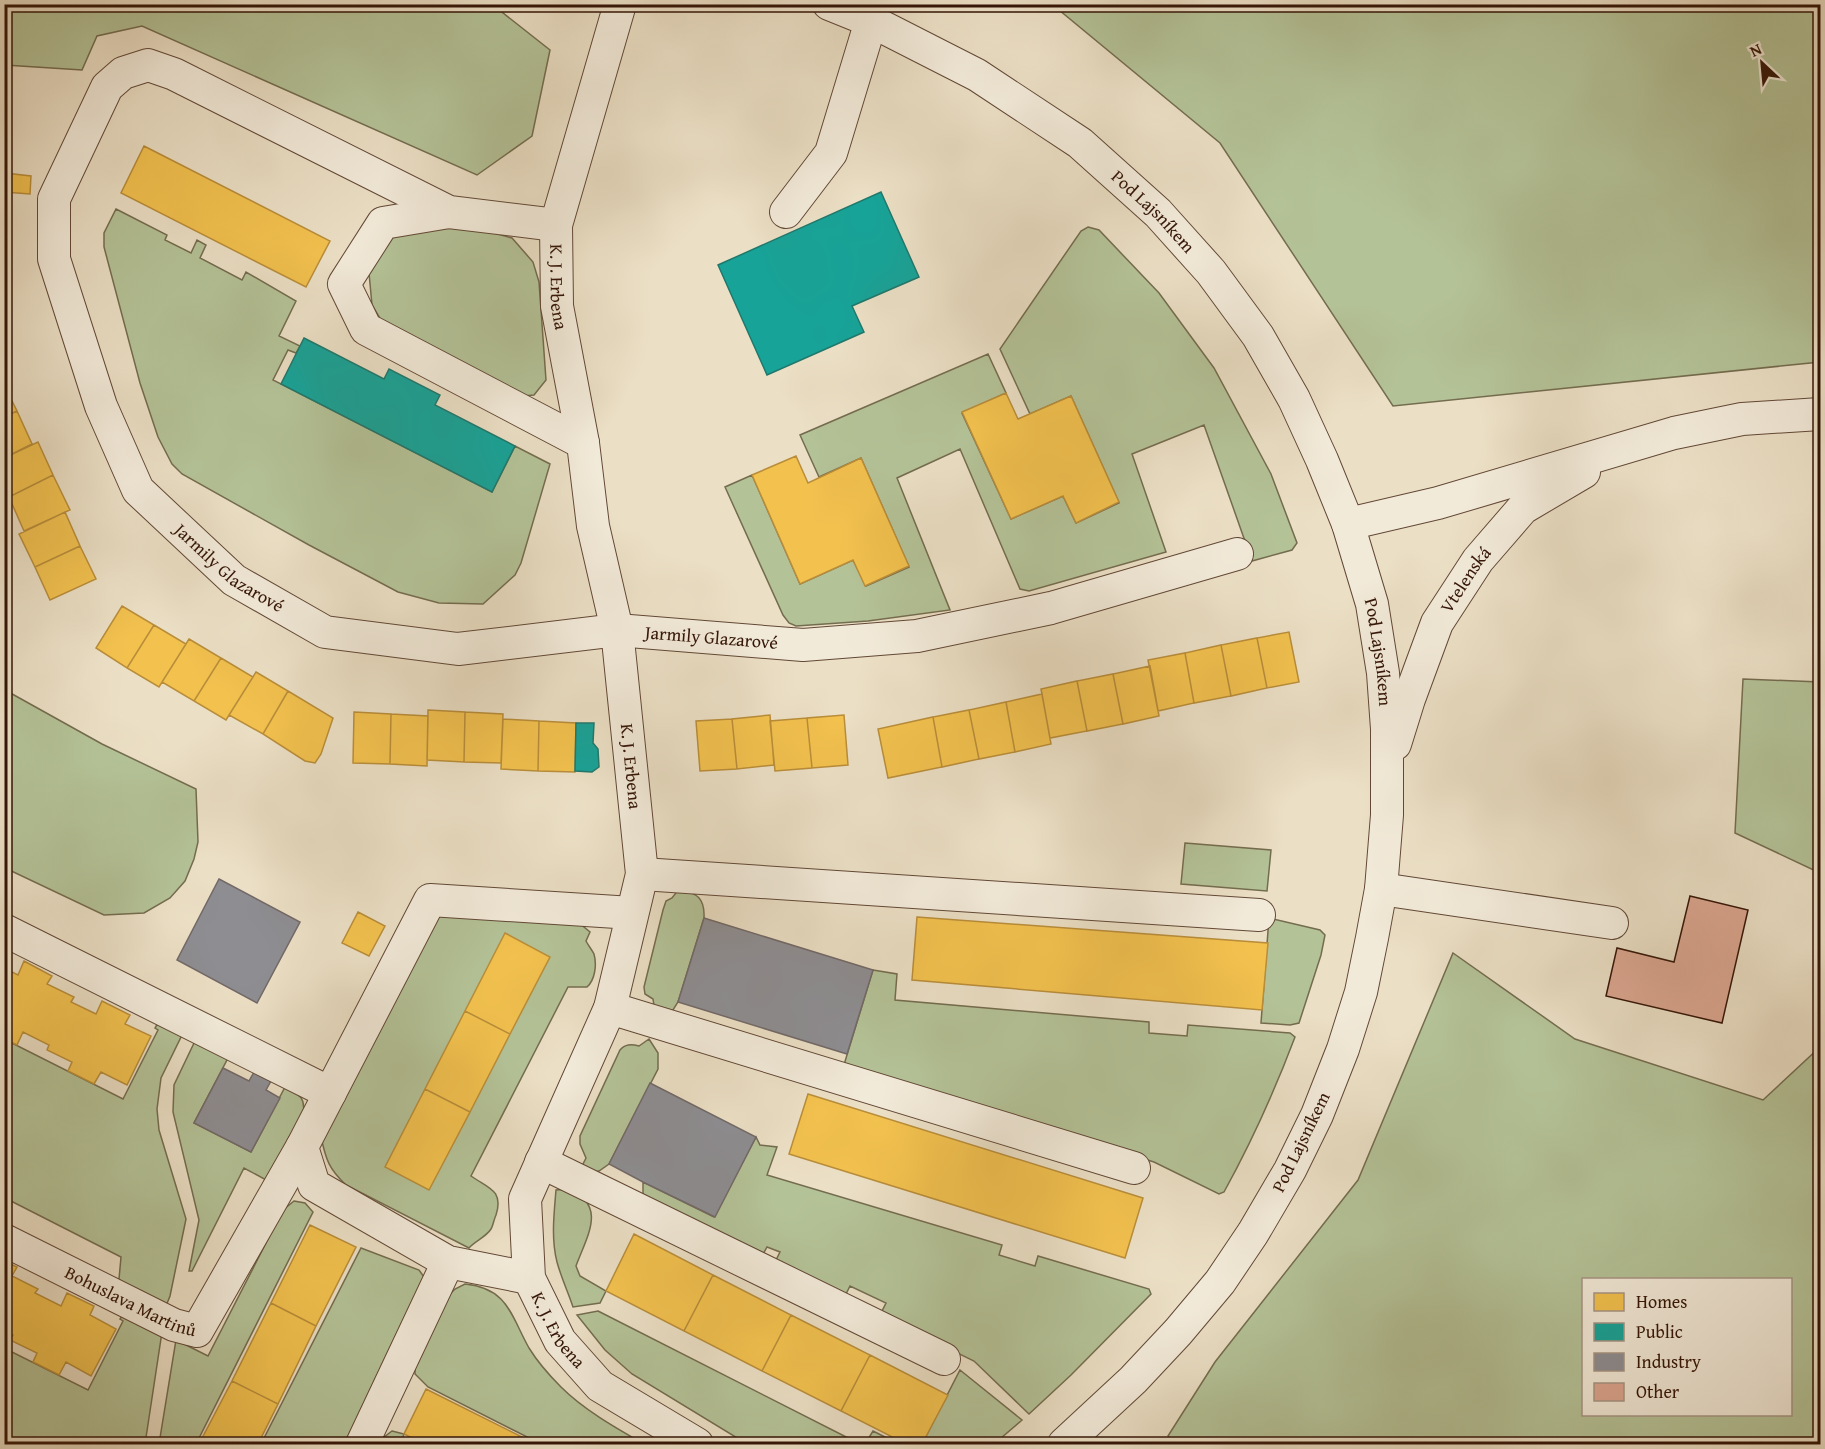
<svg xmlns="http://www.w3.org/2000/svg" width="1825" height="1449" font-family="'Gentium Book Plus',serif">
	<rect width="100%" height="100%" fill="#ebdfc5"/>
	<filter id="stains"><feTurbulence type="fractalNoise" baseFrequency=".00333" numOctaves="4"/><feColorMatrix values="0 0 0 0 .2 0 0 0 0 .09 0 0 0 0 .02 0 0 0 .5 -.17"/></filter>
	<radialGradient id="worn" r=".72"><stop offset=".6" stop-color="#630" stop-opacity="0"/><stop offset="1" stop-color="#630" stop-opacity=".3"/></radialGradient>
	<path fill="#b4c297" stroke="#746c4f" stroke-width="1.5" fill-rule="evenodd" d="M4 5H493L550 50 532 136 477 175 142 26 97 36 82 70 5 65Z
		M1053 5H1820V362L1393 406 1220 143Z
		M116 209 167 235 165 240 191 253 197 240 206 245 200 258 242 280 246 272 296 301 279 336 300 346 296 353 288 350 273 380 492 492 515 446 550 464 521 563 515 575 483 604 439 603 398 592 309 545 182 474 172 464 158 437 140 383 104 247V233Z
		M434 226 480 229 512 238 533 262 539 282 546 380 534 395 513 397 385 327 372 305 369 273 390 239 410 229Z
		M1088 227 1099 230 1159 293 1214 368 1271 474 1297 543 1292 550 1252 561 1204 425 1132 454 1166 552 1029 591 1020 589 960 449 897 478 950 610 868 621 796 626 789 623 783 615 725 487 752 475 800 584 853 560 866 586 909 567 861 458 819 477 800 435 988 354 1006 393 962 413 1011 519 1063 496 1076 523 1119 503 1071 396 1030 414 1000 349 1081 231Z
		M1743 679 1820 682V873L1735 833Z
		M5 690 102 744 196 789 198 842 194 859 185 881 170 898 144 913 104 915 5 868Z
		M1185 843 1271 850 1267 891 1181 884Z
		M679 889C697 893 705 898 704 918L678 1002 673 1010 664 1014 655 1012 653 999 645 994 644 987 663 910 666 901 672 898Z
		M432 913 579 923 590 932 586 941C588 945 592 950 594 954 597 965 595 980 587 987H568L471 1176C488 1188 504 1190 496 1215 494 1219 493 1226 491 1229 486 1237 475 1241 469 1248L346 1185C329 1169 326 1160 321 1137Z
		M1269 918 1320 930 1325 935 1321 955 1299 1023 1290 1025 1261 1023Z
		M1453 953 1575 1039 1763 1100 1820 1047V1444H1176L1168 1436 1215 1362 1358 1180ZM1584 1280H1790V1414H1584Z
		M873 970 897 974 895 1000 1149 1022V1033L1187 1036 1188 1025 1290 1033 1295 1037C1275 1090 1252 1141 1224 1192L1219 1194 1154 1162 843 1068Z
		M158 1023 182 1035 161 1078 157 1109 159 1130 186 1219 170 1296 164 1311 133 1295 119 1279 121 1257 5 1198 4 1039 123 1099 158 1030 155 1028Z
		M649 1039 658 1053V1069L609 1164 599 1171 588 1173 581 1168 586 1158 580 1144V1136L620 1050C625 1044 631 1044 639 1046Z
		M195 1041 228 1058 194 1123 251 1152 285 1087C299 1095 306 1097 303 1114L268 1181 244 1168 192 1271H189L199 1220 173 1112 174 1085Z
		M756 1137 760 1145 777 1147 767 1175 1002 1245 999 1255 1035 1266 1038 1256 1149 1289 1151 1294 1071 1375 1029 1414 974 1361 880 1315 886 1303 850 1286 844 1298 774 1264 780 1252 767 1247 761 1258 643 1196V1182L714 1217Z
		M568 1189C608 1205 587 1236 576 1266L580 1276 606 1291 600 1303 573 1307C568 1292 561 1277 557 1262 551 1239 554 1214 556 1190Z
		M294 1201 305 1203 313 1212 196 1444H159L176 1340 208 1356 283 1210Z
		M361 1248 419 1270 427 1281 351 1444H261Z
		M465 1284C508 1288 511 1316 529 1348 537 1361 550 1376 561 1387 584 1410 616 1428 644 1444H541L428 1387 415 1374V1365L444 1300 455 1289Z
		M598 1311 860 1444H747L632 1374 605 1350 577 1315Z
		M124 1313 162 1332 145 1444H5L4 1348 88 1390 123 1321 120 1319Z
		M960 1370 1022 1420 994 1444H922Z
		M392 1431 404 1434 403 1437 417 1444H375Z
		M873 1431 899 1444H865Z"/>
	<path fill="#f2c14e" stroke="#b98d39" stroke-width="1.5" d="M4 118H10L7 155H4Z
		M144 146 330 241 306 287 121 193Z
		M4 155H7L5 173 31 176 30 194 4 192Z
		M4 192 9 193 6 230H4Z
		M4 267H9L6 302H4Z
		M4 385 17 411 4 417Z
		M1006 393 1018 419 1071 396 1119 502 1076 523 1063 496 1011 519 962 412Z
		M17 411 32 444 4 458V417Z
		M38 442 53 475 9 497 4 488V458Z
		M796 456 808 483 861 458 909 566 865 586 853 560 800 584 752 475Z
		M53 475 70 510 24 531 9 497Z
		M65 512 80 546 35 567 19 534Z
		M80 546 96 579 50 600 35 567Z
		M122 606 154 625 127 668 96 648Z
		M154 625 186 644 159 687 127 668Z
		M1289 632 1299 682 1267 688 1257 638Z
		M1257 638 1267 688 1231 696 1221 645Z
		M189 639 221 658 194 701 162 682Z
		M1221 645 1231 696 1194 703 1185 653Z
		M1185 653 1194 703 1158 711 1148 660Z
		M221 658 253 677 226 720 194 701Z
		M1150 666 1159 716 1123 724 1113 674Z
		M256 672 288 691 263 734 229 715Z
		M1113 674 1123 724 1087 731 1077 681Z
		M1077 681 1087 731 1050 738 1041 689Z
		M288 691 333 718 321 754 315 763 305 761 263 734Z
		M1042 694 1051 744 1015 752 1006 702Z
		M1006 702 1015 752 979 759 969 710Z
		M428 710 465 712 464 762 427 760Z
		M969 710 979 759 942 767 933 717Z
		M354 712 391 714 390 764 353 763Z
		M465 712 503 714 501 763 464 762Z
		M391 714 428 716 427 766 390 764Z
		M770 715 774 765 737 769 732 719Z
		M844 715 848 765 812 768 807 718Z
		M933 717 942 767 888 778 878 729Z
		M807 718 812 768 775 771 770 721Z
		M503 719 539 721 538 771 501 769Z
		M732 719 737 769 700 771 696 721Z
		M539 721 576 723 575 772 538 771Z
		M358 912 385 926 369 956 342 943Z
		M917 917 1268 943 1262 1010 912 980Z
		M505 933 550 957 510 1034 465 1011Z
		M24 961 52 976 47 984 74 997 71 1002 96 1014 102 1001 130 1015 125 1024 151 1036 127 1085 101 1072 94 1084 68 1071 72 1062 47 1050 49 1045 23 1032 17 1045 4 1039V968L18 975Z
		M465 1011 510 1034 470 1112 425 1089Z
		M425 1089 470 1112 429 1190 385 1167Z
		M808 1094 1143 1198 1125 1258 789 1154Z
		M310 1225 356 1247 316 1326 271 1303Z
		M634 1234 713 1275 684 1331 606 1291Z
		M4 1261 17 1267 12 1276 38 1289 35 1293 61 1306 67 1293 94 1306 90 1315 116 1329 91 1376 66 1362 59 1375 33 1362 37 1353 10 1340 13 1335 4 1331Z
		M713 1275 791 1315 762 1371 684 1331Z
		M271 1303 316 1326 278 1404 232 1381Z
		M791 1315 870 1355 841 1411 762 1371Z
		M870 1355 948 1395 922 1444H906L841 1411Z
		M232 1381 278 1404 258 1444H199Z
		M426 1389 536 1444H424L404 1434Z"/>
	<path fill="#17a398" stroke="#20786c" stroke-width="1.5" d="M881 192 919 277 852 306 864 332 767 375 718 265Z
		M304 338 384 379 389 369 440 395 435 405 515 446 492 492 281 384Z
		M576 723H594L593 743 598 749 599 767 592 772 575 771Z"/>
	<path fill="#8d8d92" stroke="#726968" stroke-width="1.5" d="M219 879 300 922 257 1003 177 960Z
		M704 918 873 970 847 1054 678 1002Z
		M223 1068 249 1081 254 1072 271 1081 266 1090 280 1098 251 1152 194 1123Z
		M650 1083 756 1137 715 1217 643 1182 609 1164Z"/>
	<path fill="#daa58f" stroke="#341507" stroke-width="1.5" d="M1690 896 1748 910 1722 1023 1606 996 1617 948 1674 962Z"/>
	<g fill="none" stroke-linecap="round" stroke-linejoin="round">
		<defs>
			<g id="minor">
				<path id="s1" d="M620 4 556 225 557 306 583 443 593 526 617 630 642 874 610 1008 525 1199 529 1278 560 1341 600 1386 697 1444"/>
				<path id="s2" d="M829 4 871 21 977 75 1080 143 1158 213 1211 272 1258 336 1294 399 1322 460 1348 524 1372 604 1383 673 1387 729V815L1381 889 1372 938 1361 992 1343 1049 1317 1115 1290 1170 1253 1233 1220 1282 1178 1332 1133 1380 1064 1444"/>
				<path d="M449 212 383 223 344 284 366 329 583 443"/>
				<path d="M786 212 831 153 871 21"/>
				<path id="s3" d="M556 225 449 212 174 74 148 65 123 73 107 87 54 199V259L101 406 138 490 234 580 325 632 458 649 617 630 803 645 917 636 1051 608 1237 554"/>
				<path d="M1348 524 1438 503 1674 433 1742 419 1820 414"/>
				<path id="s4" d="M1395 744 1409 699 1437 623 1478 560 1523 508 1584 472"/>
				<path d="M642 874 1259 915"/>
				<path d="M1381 889 1612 923"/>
				<path d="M4 930 330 1093"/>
				<path d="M610 1008 1134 1168"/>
				<path d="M541 1162 944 1359"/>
				<path id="s5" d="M4 1240 174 1325 197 1331 302 1147"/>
				<path d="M529 1278 448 1262 314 1185 302 1147 430 900 632 913"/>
				<path d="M362 1444 448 1262"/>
			</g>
		</defs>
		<use href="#minor" stroke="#624836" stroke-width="34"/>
		<use href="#minor" stroke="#f2ead9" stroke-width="32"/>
	</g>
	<g text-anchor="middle" stroke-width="6" stroke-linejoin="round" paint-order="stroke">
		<g font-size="18" fill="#341507" stroke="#f2ead9">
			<text dy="6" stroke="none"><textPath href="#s2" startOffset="388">Pod Lajsníkem</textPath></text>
			<text dy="6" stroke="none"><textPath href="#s1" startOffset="292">K. J. Erbena</textPath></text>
			<text dy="6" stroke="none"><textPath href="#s3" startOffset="1041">Jarmily Glazarové</textPath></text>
			<text dy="6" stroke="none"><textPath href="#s4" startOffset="180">Vtelenská</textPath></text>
			<text dy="6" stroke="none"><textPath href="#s3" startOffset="1546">Jarmily Glazarové</textPath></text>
			<text dy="6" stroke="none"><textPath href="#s2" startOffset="892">Pod Lajsníkem</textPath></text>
			<text dy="6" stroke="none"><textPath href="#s1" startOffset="778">K. J. Erbena</textPath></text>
			<text transform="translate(1301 1142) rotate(-64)" y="6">Pod Lajsníkem</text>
			<text dy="6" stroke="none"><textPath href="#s5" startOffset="141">Bohuslava Martinů</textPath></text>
			<text dy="6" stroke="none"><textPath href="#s1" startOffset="1372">K. J. Erbena</textPath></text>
		</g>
	</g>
	<rect width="1825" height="1449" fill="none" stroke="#ebdfc5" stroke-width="24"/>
	<rect x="6" y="6" width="1813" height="1437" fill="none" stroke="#341507" stroke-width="3"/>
	<rect x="12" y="12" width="1801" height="1425" fill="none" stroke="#341507" stroke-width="1.5"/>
	<rect x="1582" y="1278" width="210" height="138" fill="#f2ead9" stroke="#a69585" stroke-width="1.5"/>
	<rect x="1594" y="1293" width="30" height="18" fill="#f2c14e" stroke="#a69585" stroke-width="1.5"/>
	<text x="1636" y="1308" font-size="18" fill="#341507">Homes</text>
	<rect x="1594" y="1323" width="30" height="18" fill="#17a398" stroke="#a69585" stroke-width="1.5"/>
	<text x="1636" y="1338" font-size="18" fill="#341507">Public</text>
	<rect x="1594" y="1353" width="30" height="18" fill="#8d8d92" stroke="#a69585" stroke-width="1.5"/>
	<text x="1636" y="1368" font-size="18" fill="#341507">Industry</text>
	<rect x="1594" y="1383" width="30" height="18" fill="#daa58f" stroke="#a69585" stroke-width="1.5"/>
	<text x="1636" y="1398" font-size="18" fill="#341507">Other</text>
	<g transform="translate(1762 63) rotate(334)" stroke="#f2ead9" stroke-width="4.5" paint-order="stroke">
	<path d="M0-4.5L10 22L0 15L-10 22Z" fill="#341507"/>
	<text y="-9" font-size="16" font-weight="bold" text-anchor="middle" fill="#341507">N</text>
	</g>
	<rect width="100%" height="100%" filter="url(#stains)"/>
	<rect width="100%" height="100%" fill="url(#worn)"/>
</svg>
